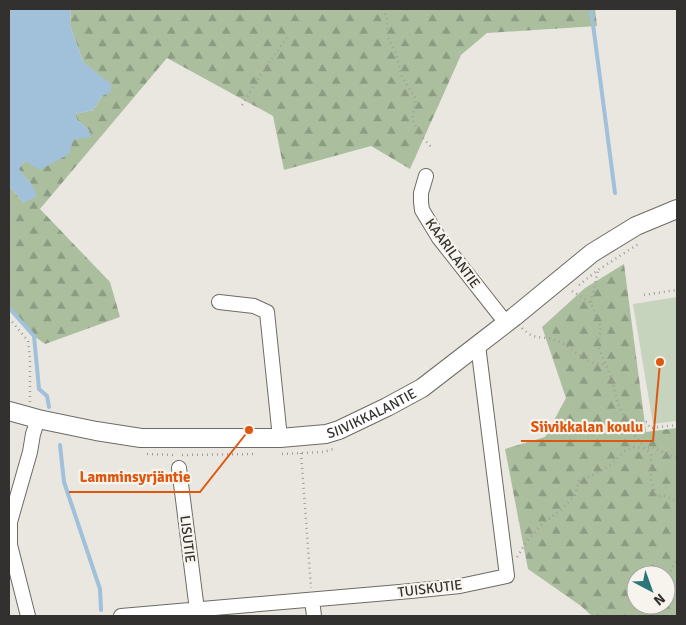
<svg xmlns="http://www.w3.org/2000/svg" width="686" height="625" font-family="Signika,sans-serif">
	<defs>
		<pattern id="forest-firs" width="22" height="20" patternUnits="userSpaceOnUse" patternTransform="scale(1.25)"><rect width="22" height="20" fill="#abbf9f"/><path d="M5 1l3.5 6h-7zM16 11l3.5 6h-7z" fill="#8c9c82"/></pattern>
	</defs>
	<rect width="100%" height="100%" fill="#eae7e1"/>
	<path fill="url(#forest-firs)" fill-rule="evenodd" d="M71 9H595L597 26 487 33 461 55 410 169 371 146 284 170 273 116 167 58 40 209 110 282 120 317 45 344 34 336 9 308V186L24 203 32 185 18 169 25 161 73 140 89 130 77 120 75 114 93 110 110 84 83 62 70 25Z
		M624 264 646 432 677 428V616H592L581 606 528 569 505 449 545 437 566 398 542 327 585 288ZM636 575H666V605H636Z"/>
	<path fill="#c6d4be" d="M677 297V421L653 424 633 304Z"/>
	<path fill="#a1c0da" d="M9 9H71L70 25 83 62 111 84V92L102 96 93 110 75 114 77 120 89 130 91 137 73 140 69 154 40 170 25 161 19 169 32 185 37 196 24 203 9 186Z"/>
	<g fill="none" stroke-linecap="round" stroke-linejoin="round">
		<path stroke="#a1c0da" stroke-width="4" d="M591 9 615 193
			M9 308 34 336 39 389 47 396 49 407
			M60 445 64 482 100 589 101 610"/>
		<defs>
			<path id="minor" d="M426 176 421 193V202L422 210 439 238 506 323
				M219 302 254 306 267 312 280 438
				M179 468 197 610
				M312 600 314 616
				M28 616 10 545V522L30 452 33 434 38 419
				M121 616 411 591 460 586 507 576 478 345"/>
			<g id="major">
				<path id="s1" d="M9 411 38 419 96 431 141 438H280L326 434 339 430 387 407 422 388 514 317 592 253 636 226 677 209"/>
			</g>
		</defs>
		<use href="#minor" stroke="#6d6b65" stroke-width="16"/>
		<use href="#major" stroke="#6d6b65" stroke-width="20"/>
		<path stroke="#a19e9a" stroke-width="2.5" stroke-dasharray="1 4" stroke-linecap="butt" d="M383 9 387 19 388 38 396 54 402 77 416 99 412 119 421 136 433 149
			M242 105 265 68 289 35
			M579 285 598 270 640 243
			M572 291 591 303 601 327 598 346 611 377 618 404 631 431 651 455V478L656 496H665L677 501
			M644 295 677 290
			M591 302 598 271
			M9 318 28 341 30 359V403
			M522 328C534 341 542 335 555 340 574 346 582 365 605 364
			M626 419 647 422 650 428 677 425
			M301 453 311 588
			M147 454 174 455
			M282 454 324 452 336 448
			M182 455 254 454
			M517 557 527 541 543 523 561 510 575 495 579 481 607 468 625 451 634 447 645 449 652 447 677 458
			M666 604 671 596C665 580 669 574 677 559
			M664 616 663 609 666 605"/>
		<use href="#minor" stroke="#fff" stroke-width="14"/>
		<use href="#major" stroke="#fff" stroke-width="18"/>
	</g>
	<g text-anchor="middle" stroke-width="4.5" stroke-linejoin="round" paint-order="stroke">
		<g font-size="14" fill="#32312f" stroke="#f7f4ee">
			<text transform="translate(453 253) rotate(54)" y="5">KAARILANTIE</text>
			<text dy="5" stroke="none"><textPath href="#s1" startOffset="370">SIIVIKKALANTIE</textPath></text>
			<text transform="translate(188 539) rotate(83)" y="5">LISUTIE</text>
			<text transform="translate(430 588) rotate(-7)" y="5">TUISKUTIE</text>
		</g>
	</g>
	<path fill="none" stroke="#df570e" stroke-width="2" d="M660 362L653 441H521M249 430L200 492H69"/>
	<g fill="#df570e" stroke="#f7f4ee" stroke-width="2">
		<circle cx="660" cy="362" r="5"/>
		<circle cx="249" cy="430" r="5"/>
	</g>
	<g font-size="15" text-anchor="middle" font-weight="bold" fill="#df570e" stroke="#f7f4ee" stroke-width="4.5" stroke-linejoin="round" paint-order="stroke">
		<text x="587" y="432">Siivikkalan koulu</text>
		<text x="135" y="482">Lamminsyrjäntie</text>
	</g>
	<rect width="686" height="625" fill="none" stroke="#32312f" stroke-width="20"/>
	<g transform="translate(651 590) rotate(139)"><circle r="24" fill="#f7f4ee" stroke="#a8a6a2"/>
	<path d="M0-4L9 19L0 12L-9 19Z" fill="#2c7679"/>
	<text y="-8" font-size="14" font-weight="bold" text-anchor="middle" fill="#32312f">N</text>
	</g>
</svg>
